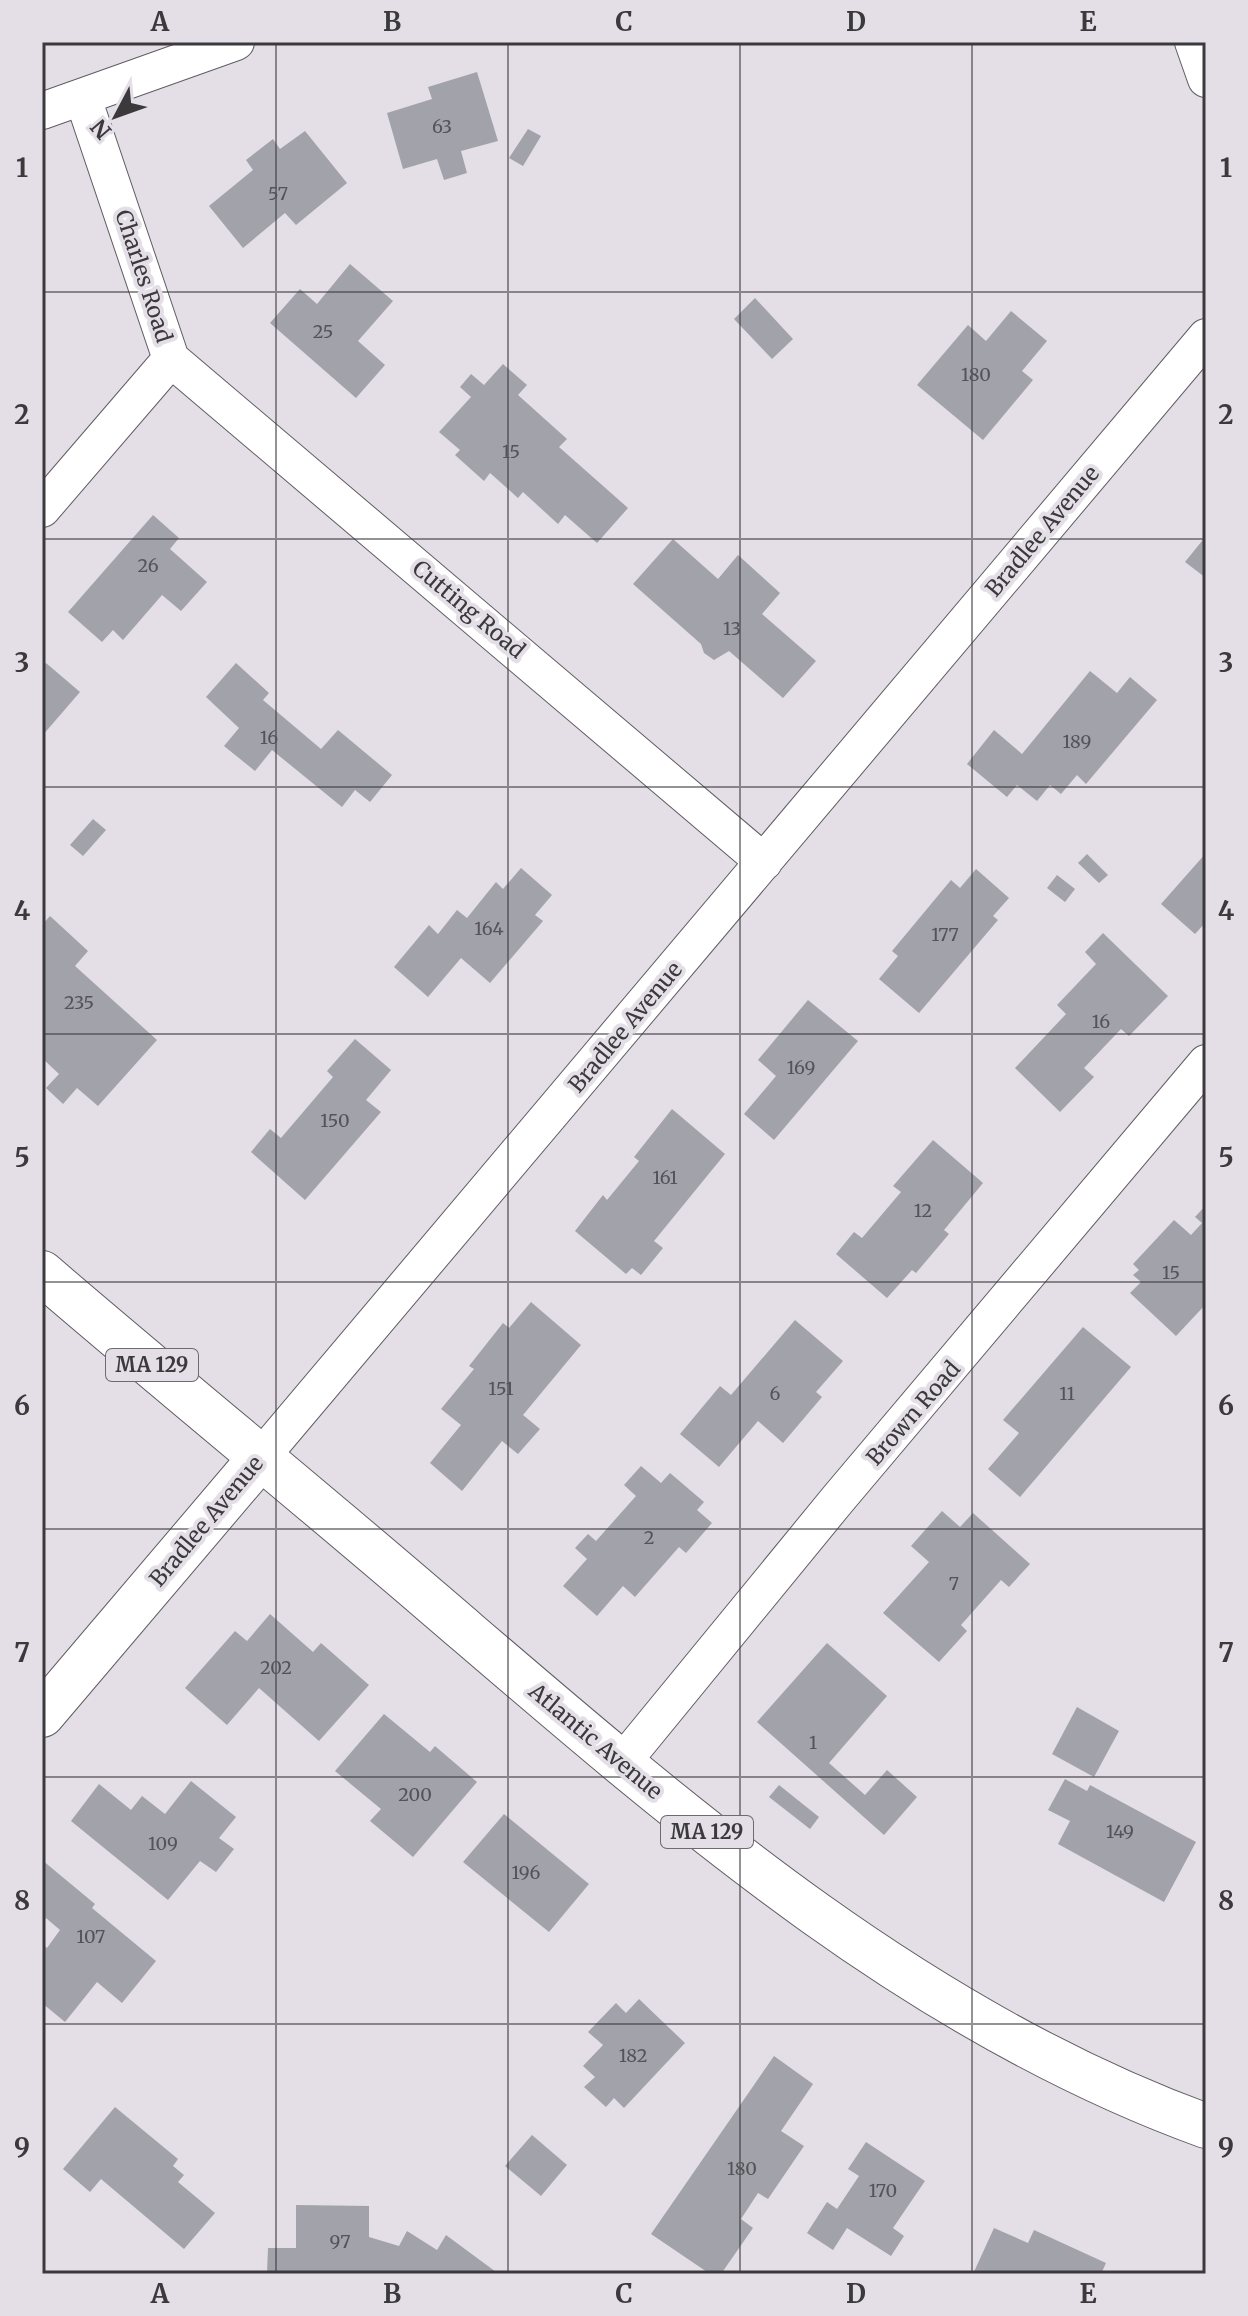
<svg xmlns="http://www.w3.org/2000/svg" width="1248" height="2316" font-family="Merriweather,serif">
	<rect width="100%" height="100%" fill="#e4dee6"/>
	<path fill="#a2a2ab" d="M477 72 498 141 461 151 467 173 444 180 437 159 403 169 387 113 432 99 428 87Z
		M528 129 541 136 523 166 509 158Z
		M305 131 347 183 296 225 285 213 243 248 209 206 253 170 246 160 273 139 280 149Z
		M350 264 393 301 358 341 385 365 356 398 270 323 300 289 317 304Z
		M755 298 793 339 772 359 734 319Z
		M1011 311 1047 341 1022 371 1033 380 983 440 917 385 968 325 986 341Z
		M503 364 527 385 518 395 567 439 559 447 628 508 597 543 565 515 558 524 523 492 518 498 490 473 484 481 455 455 460 450 439 432 471 397 460 387 471 374 484 385Z
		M153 515 179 538 170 549 207 582 181 611 162 595 123 640 113 630 102 642 68 612Z
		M1206 536V578L1185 562Z
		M673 539 718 579 738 555 780 593 762 614 816 661 783 698 729 651 714 660 704 653 701 644 633 584Z
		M46 663 80 692 42 736V668Z
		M236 663 269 693 263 700 321 749 338 730 392 775 370 802 355 790 342 807 272 750 255 771 224 746 239 728 206 697Z
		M1090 671 1117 693 1130 677 1157 700 1086 784 1077 775 1061 794 1050 785 1037 801 1017 785 1007 797 967 764 994 730 1022 754Z
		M93 819 106 830 83 856 70 845Z
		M1206 853V922L1195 934 1161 904Z
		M1087 854 1108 875 1099 883 1078 863Z
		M521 868 552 895 535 915 543 921 490 983 461 958 428 997 394 967 429 925 438 934 457 910 467 918 496 882 503 889Z
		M976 869 1009 898 993 916 998 920 919 1013 879 979 898 956 892 951 951 880 960 888Z
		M1057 875 1075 889 1065 902 1047 888Z
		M50 916 88 951 75 966 157 1040 98 1106 77 1088 63 1104 46 1088 59 1074 42 1058V925Z
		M1103 933 1168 996 1129 1036 1121 1029 1084 1068 1094 1077 1060 1112 1015 1068 1066 1014 1057 1005 1096 964 1085 952Z
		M808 1000 858 1041 774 1140 744 1114 776 1076 758 1060Z
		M355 1039 391 1070 366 1100 381 1112 305 1200 251 1152 270 1129 281 1138 333 1077 327 1071Z
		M672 1109 725 1154 654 1241 663 1248 641 1275 632 1268 626 1274 575 1231 603 1195 607 1200 639 1161 634 1157Z
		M933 1140 983 1183 944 1230 949 1234 916 1273 912 1270 887 1298 836 1254 854 1232 862 1238 901 1192 893 1186Z
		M1206 1205V1304L1176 1336 1130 1293 1141 1282 1133 1275 1139 1270 1133 1264 1174 1220 1191 1235 1202 1223 1195 1217Z
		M531 1302 581 1345 523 1415 540 1429 518 1454 502 1441 462 1491 430 1463 461 1425 441 1409 474 1369 469 1366 503 1323 509 1328Z
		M795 1320 843 1361 816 1392 822 1397 783 1443 758 1421 719 1467 680 1434 720 1386 731 1395Z
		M1083 1327 1131 1367 1020 1497 988 1469 1019 1433 1003 1420Z
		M641 1466 661 1483 670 1473 704 1502 697 1510 712 1523 686 1553 679 1547 635 1597 623 1586 597 1616 563 1586 587 1559 575 1548 588 1534 596 1541 636 1496 624 1485Z
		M942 1511 960 1527 973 1513 1030 1564 1009 1587 1001 1580 961 1625 967 1631 939 1662 883 1613 929 1562 911 1546Z
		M270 1614 313 1652 321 1643 369 1685 319 1741 259 1688 227 1725 185 1688 235 1631 247 1641Z
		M827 1643 887 1696 829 1763 865 1795 887 1770 917 1797 884 1835 757 1722Z
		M1077 1707 1119 1731 1094 1777 1052 1754Z
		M384 1714 430 1752 435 1746 477 1782 413 1857 370 1821 381 1809 335 1771Z
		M1065 1779 1087 1791 1090 1785 1196 1842 1164 1902 1058 1844 1070 1821 1048 1810Z
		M191 1781 236 1817 219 1838 234 1849 216 1872 200 1861 168 1900 71 1821 99 1784 131 1810 142 1796 165 1814Z
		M779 1785 819 1817 810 1829 769 1797Z
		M504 1814 589 1884 549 1932 463 1862Z
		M42 1860 95 1904 92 1908 156 1961 122 2003 97 1982 65 2022 42 2003V1944L47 1948 60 1930 46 1918 42 1922Z
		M639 1999 685 2043 624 2108 614 2098 606 2107 584 2087 595 2077 583 2066 603 2045 588 2032 616 2003 626 2013Z
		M774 2056 813 2084 781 2131 804 2146 768 2199 758 2193 741 2219 753 2228 721 2274H710L651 2234Z
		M115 2107 178 2159 173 2166 184 2175 178 2182 215 2213 184 2249 101 2179 90 2192 63 2169Z
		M532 2135 567 2165 541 2196 505 2166Z
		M866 2142 925 2181 893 2228 904 2236 891 2256 847 2228 833 2250 807 2233 827 2202 837 2209 859 2176 848 2169Z
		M296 2205 369 2206V2237L399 2246 407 2231 437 2250 446 2235 496 2272 267 2274 268 2248H296Z
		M994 2228 1028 2243 1034 2230 1106 2263 1101 2274H973Z"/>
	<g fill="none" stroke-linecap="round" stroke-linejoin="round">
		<defs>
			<path id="minor" d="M1193 42 1206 79
				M42 111 236 42
				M171 359 764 862
				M42 509 171 359 83 98
				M262 1456 1206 337
				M621 1764 838 1499 1206 1063"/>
			<path id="tertiary" d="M42 1715 262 1456"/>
			<path id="primary" d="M42 1273C171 1384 303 1491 432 1602 669 1805 908 2018 1206 2126"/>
		</defs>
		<use href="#minor" stroke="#615c63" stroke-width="38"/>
		<use href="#tertiary" stroke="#615c63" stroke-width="46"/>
		<use href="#primary" stroke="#615c63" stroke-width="46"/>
		<use href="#minor" stroke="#fff" stroke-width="36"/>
		<use href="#tertiary" stroke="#fff" stroke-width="44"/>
		<use href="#primary" stroke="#fff" stroke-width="44"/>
	</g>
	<path fill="none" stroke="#3b393c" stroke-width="2" stroke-opacity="0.55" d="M276 42V2274M508 42V2274M740 42V2274M972 42V2274M42 292H1206M42 539H1206M42 787H1206M42 1034H1206M42 1282H1206M42 1529H1206M42 1777H1206M42 2024H1206"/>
	<g text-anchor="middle" stroke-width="8" stroke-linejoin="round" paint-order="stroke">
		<g font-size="18" fill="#555358">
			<text x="442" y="133">63</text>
			<text x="278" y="200">57</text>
			<text x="323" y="338">25</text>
			<text x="976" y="381">180</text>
			<text x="511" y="458">15</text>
			<text x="148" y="572">26</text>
			<text x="732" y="635">13</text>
			<text x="269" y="744">16</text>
			<text x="1077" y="748">189</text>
			<text x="489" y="935">164</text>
			<text x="945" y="941">177</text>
			<text x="79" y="1009">235</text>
			<text x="1101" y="1028">16</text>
			<text x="801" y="1074">169</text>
			<text x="335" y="1127">150</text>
			<text x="665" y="1184">161</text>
			<text x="923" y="1217">12</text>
			<text x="1171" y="1279">15</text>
			<text x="501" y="1395">151</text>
			<text x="775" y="1400">6</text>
			<text x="1067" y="1400">11</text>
			<text x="649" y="1544">2</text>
			<text x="954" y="1590">7</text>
			<text x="276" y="1674">202</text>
			<text x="813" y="1749">1</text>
			<text x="415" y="1801">200</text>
			<text x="1120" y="1838">149</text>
			<text x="163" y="1850">109</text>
			<text x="526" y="1879">196</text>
			<text x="91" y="1943">107</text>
			<text x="633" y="2062">182</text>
			<text x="742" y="2175">180</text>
			<text x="883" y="2197">170</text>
			<text x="340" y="2248">97</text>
		</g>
		<g fill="#e4dee6" stroke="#6e6a6f" stroke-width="2">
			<rect x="106" y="1349" width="92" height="32" rx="6"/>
			<rect x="661" y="1816" width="92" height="32" rx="6"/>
		</g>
		<g font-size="20" font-weight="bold" fill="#3b393c">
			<text x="152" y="1372">MA 129</text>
			<text x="707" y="1839">MA 129</text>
		</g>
		<g font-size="22" fill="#3b393c" stroke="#e4dee6">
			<text transform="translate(144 276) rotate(72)" y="8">Charles Road</text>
			<text transform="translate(1042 531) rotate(-50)" y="8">Bradlee Avenue</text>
			<text transform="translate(469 609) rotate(40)" y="8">Cutting Road</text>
			<text transform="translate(625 1027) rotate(-50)" y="8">Bradlee Avenue</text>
			<text transform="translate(913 1413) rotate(-49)" y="8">Brown Road</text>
			<text transform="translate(206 1521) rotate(-50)" y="8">Bradlee Avenue</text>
			<text transform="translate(596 1741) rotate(40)" y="8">Atlantic Avenue</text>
		</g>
	</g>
	<rect width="1248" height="2316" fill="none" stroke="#e4dee6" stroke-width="88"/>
	<g transform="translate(116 116) rotate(229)" stroke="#e4dee6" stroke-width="6" paint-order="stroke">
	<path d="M0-6L14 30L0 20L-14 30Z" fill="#3b393c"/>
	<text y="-12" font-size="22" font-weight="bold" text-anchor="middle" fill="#3b393c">N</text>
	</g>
	<rect x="44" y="44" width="1160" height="2228" fill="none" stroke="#3b393c" stroke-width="3"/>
	<g font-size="26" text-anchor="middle" font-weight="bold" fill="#3b393c">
		<text x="160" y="31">A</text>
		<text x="392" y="31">B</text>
		<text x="624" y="31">C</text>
		<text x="856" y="31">D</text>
		<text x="1088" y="31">E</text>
		<text x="22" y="177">1</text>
		<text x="1226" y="177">1</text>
		<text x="22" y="424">2</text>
		<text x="1226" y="424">2</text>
		<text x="22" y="672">3</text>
		<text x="1226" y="672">3</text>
		<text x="22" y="920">4</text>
		<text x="1226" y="920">4</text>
		<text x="22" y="1167">5</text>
		<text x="1226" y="1167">5</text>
		<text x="22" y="1415">6</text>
		<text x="1226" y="1415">6</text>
		<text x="22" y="1662">7</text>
		<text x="1226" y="1662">7</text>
		<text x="22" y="1910">8</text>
		<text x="1226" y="1910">8</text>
		<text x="22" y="2157">9</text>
		<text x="1226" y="2157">9</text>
		<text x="160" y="2303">A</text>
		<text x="392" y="2303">B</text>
		<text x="624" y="2303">C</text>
		<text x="856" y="2303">D</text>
		<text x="1088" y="2303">E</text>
	</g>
</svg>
